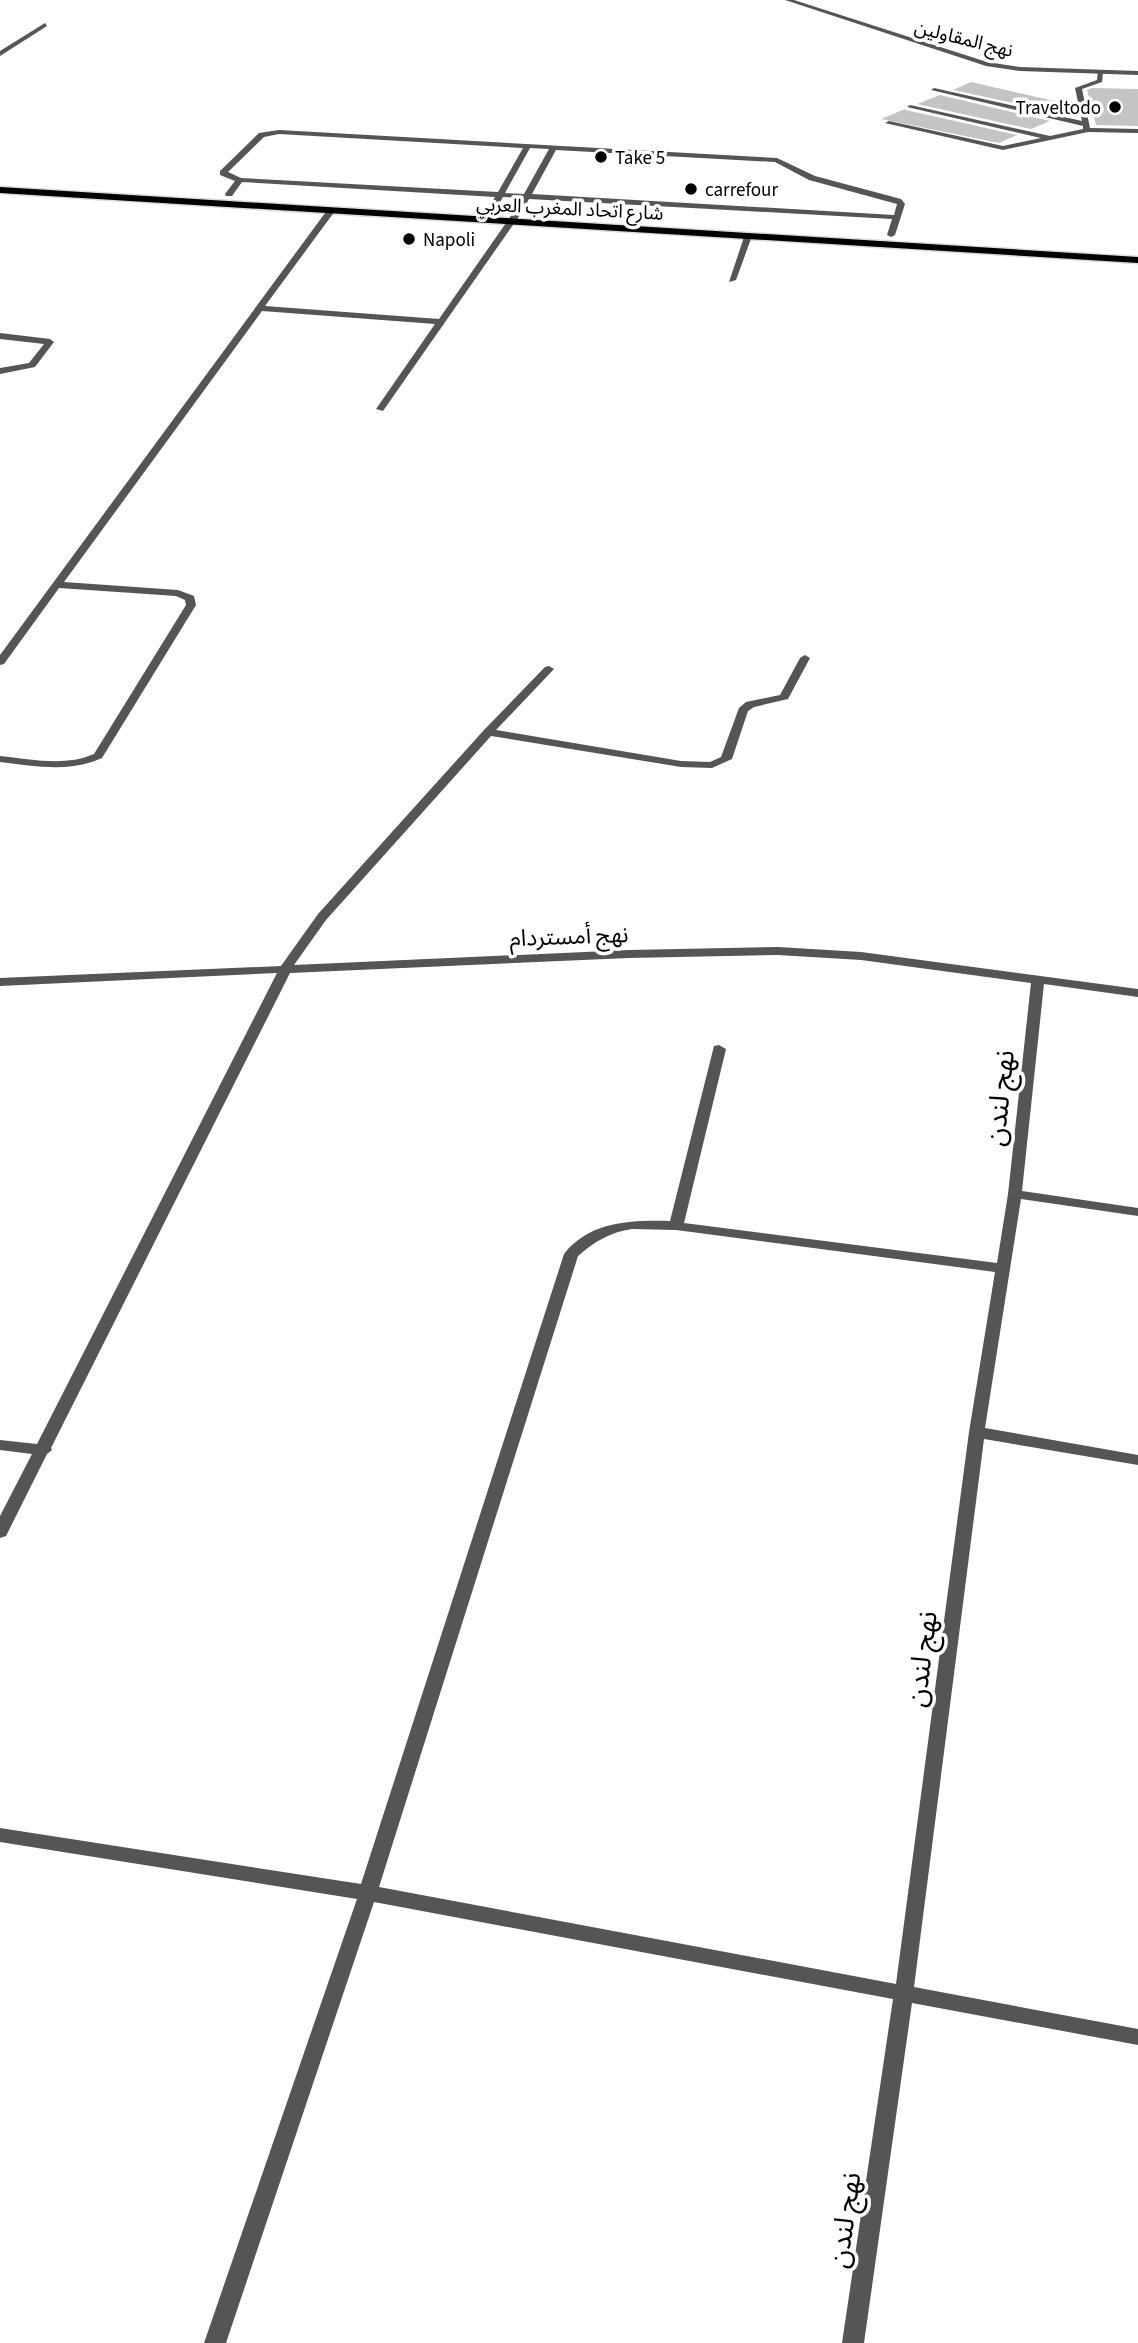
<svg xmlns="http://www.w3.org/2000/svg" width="1138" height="2343" font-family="'Source Sans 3','Noto Sans Arabic',sans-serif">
	<rect width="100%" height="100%" fill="#fff"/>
	<path fill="#c4c4c4" d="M971 82 1076 106 1077 109 1064 114 953 90Z
		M1092 88 1138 89V126L1096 125 1087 90Z
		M940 95 1050 121 1031 129 917 104Z
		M905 109 906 110 1017 135 999 143 881 119Z"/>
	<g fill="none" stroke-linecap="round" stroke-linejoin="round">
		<defs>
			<path id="primary" d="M0 187 1138 257V263L0 193Z"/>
		</defs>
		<use href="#primary" stroke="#dbdbdb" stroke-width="3"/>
		<path fill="#555" fill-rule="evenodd" d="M45 23 47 26 0 56V51Z
			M1098 71 1103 72 1102 82 1082 89 1090 128 1138 129V133L1088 132 1003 150 885 123 889 121 1003 146 1041 138 907 107 910 105 1050 136 1083 129V126L931 90 934 88 1082 121 1075 88 1097 80Z
			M279 130 777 158 815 176 901 199 905 204 895 235 891 237 887 235 892 219 529 199 521 214H518L514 212 522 198 503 197 494 213H491L487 211 495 197 242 182 232 196H226L225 194 235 181 220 175V171L259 133ZM279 134 523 148 498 192 241 178 228 172 264 137ZM530 148 549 149 524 194 505 193ZM556 150 775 162 809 180 897 204 894 215 532 194Z
			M745 234 752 236 736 280 729 282Z"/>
		<path fill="#555" fill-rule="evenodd" d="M785 0H794L987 62 1020 67 1138 71V75L1020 71 986 66Z
			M328 209 335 211 265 306 439 319 515 210 522 212 383 411 376 409 435 324 262 311 64 582 178 590 194 596 196 605 102 758C69 773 35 766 0 762V756C31 759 64 767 94 754L186 605 185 600 176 596 59 588 4 664 0 665V655Z
			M0 333 50 339 54 342 35 367 0 374V368L29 363 44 344 0 339Z
			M805 655 810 658 788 699 754 707 748 711 732 759 712 768 681 767 491 736 326 920 294 965 629 950 778 947 861 952 1138 989V997L1044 984 1022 1191 1138 1208V1216L1021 1199 985 1428 1138 1455V1465L984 1439 914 1987 1138 2029V2045L912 2003 864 2343H842L893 1999 374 1902 226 2343H204L357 1899 0 1842V1828L361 1884 564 1254C590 1221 631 1220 670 1221L714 1046 719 1045 726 1049 684 1223 997 1263 1008 1194 1031 983 861 960 778 955 629 958 290 973 51 1448 52 1450 47 1454 6 1536 0 1538V1516L32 1454 0 1450V1440L37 1444 277 973 0 986V978L281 966 318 914 484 730 545 667 549 666 554 669 496 730 681 761 710 762 721 757 739 708 746 702 780 695 800 658ZM632 1229 676 1230 995 1272 969 1432 896 1984 379 1887 578 1256C594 1242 610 1232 632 1229Z"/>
		<use href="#primary" fill="#000" fill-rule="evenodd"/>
	</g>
	<g fill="#000" stroke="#fff" stroke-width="2.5">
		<circle cx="1115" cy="107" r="7"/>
		<circle cx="601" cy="157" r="7"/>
		<circle cx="691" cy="189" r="7"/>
		<circle cx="409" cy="239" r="7"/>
	</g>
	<g text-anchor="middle" stroke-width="7" stroke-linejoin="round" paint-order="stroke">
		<g font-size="19" fill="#000" stroke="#fff">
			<text transform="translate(964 38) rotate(14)" y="7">نهج المقاولين</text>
			<text transform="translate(570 208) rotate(3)" y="7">شارع اتحاد المغرب العربي</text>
		</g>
		<g font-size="19" fill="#000" stroke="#fff" text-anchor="start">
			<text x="1101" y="114" text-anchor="end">Traveltodo</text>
			<text x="615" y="164">Take 5</text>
			<text x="705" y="196">carrefour</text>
			<text x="423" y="246">Napoli</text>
		</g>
		<g font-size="23" fill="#000" stroke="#fff">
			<text transform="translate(569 936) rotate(-2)" y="8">نهج أمستردام</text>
		</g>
		<g font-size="28" fill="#000" stroke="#fff">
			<text transform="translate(999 1098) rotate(-84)" y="10">نهج لندن</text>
			<text transform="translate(921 1659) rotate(-83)" y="10">نهج لندن</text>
			<text transform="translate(844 2220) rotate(-82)" y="10">نهج لندن</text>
		</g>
	</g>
</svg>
